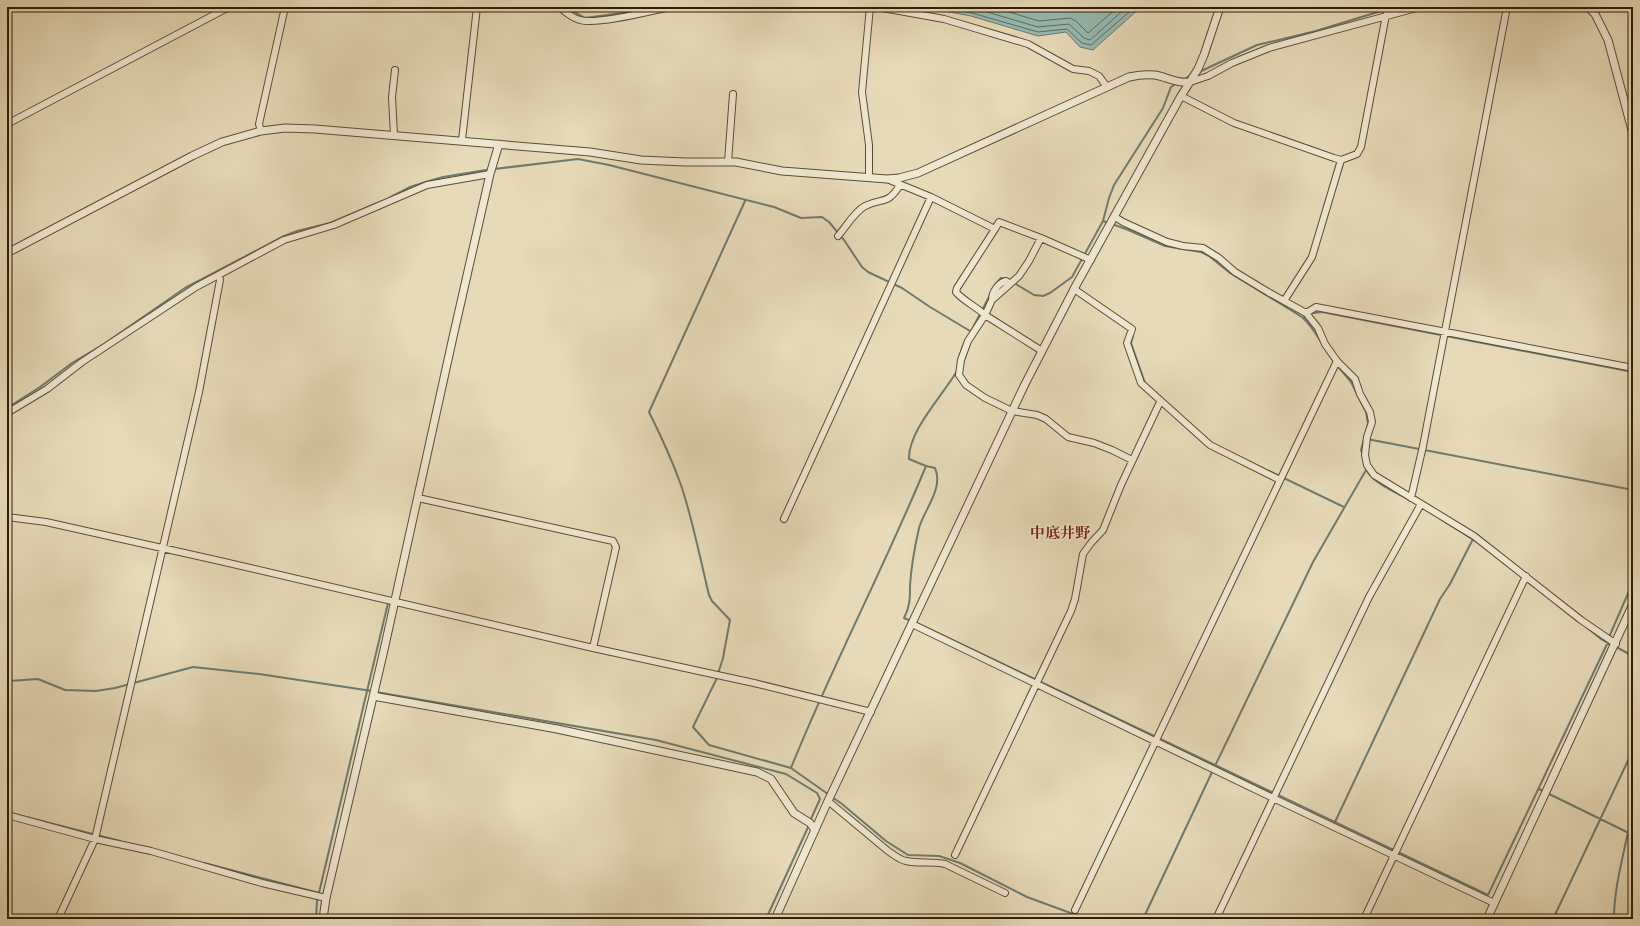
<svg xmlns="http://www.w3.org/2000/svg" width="1640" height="926" font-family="'IM FELL Double Pica','Noto Serif JP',serif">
	<rect width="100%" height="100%" fill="#e7dab8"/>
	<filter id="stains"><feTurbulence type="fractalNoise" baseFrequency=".005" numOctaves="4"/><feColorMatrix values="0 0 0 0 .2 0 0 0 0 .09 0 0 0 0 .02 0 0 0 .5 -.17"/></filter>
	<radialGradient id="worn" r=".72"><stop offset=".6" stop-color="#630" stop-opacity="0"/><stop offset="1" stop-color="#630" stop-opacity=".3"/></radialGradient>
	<path fill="#97bab3" stroke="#6e7b6e" d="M923 7H1141L1093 50 1080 47 1066 32 1038 36 971 16Z"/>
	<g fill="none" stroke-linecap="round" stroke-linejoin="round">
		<path stroke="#646b5d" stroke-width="1" d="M944 7 972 13 1038 32 1067 29 1082 43 1091 45 1135 7
			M970 7 1038 27 1069 24 1084 38 1090 40 1127 7
			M992 7 1039 21 1070 18 1076 21 1088 33 1118 7"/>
		<path stroke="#6e7b6e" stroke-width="2" d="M566 7 585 18 629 12 648 7
			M1199 72 1257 45 1316 31 1394 7
			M1183 80 1191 75
			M391 197 410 187 429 181 443 177 486 170 578 159 609 165 774 207 801 218 822 217 829 222 844 240 862 267 868 272 902 288 930 307 970 331
			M745 201 649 412C661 436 672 460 681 485 693 521 700 558 709 595L712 601 730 620 723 658 716 680 693 727 709 745 791 768 842 804 886 841 908 855 939 856 960 863 1027 897 1076 915 1103 919
			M1103 221 1126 229 1165 246 1201 252 1209 256 1230 273 1302 317C1315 328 1322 346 1332 359
			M1014 283 1034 295 1043 296 1050 293 1072 277 1103 221 1109 198 1114 185 1163 108 1171 87 1177 83
			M996 284 1001 278 1007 279
			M1303 318 1313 313 1322 312 1633 372
			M1133 336 1131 343 1145 383
			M968 337 991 293
			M960 355 963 346
			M1336 364 1351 382 1366 412 1368 423 1366 433
			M7 408 40 387 72 363 104 344 185 288 284 236 297 231 330 223 380 202
			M1367 439 1633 490
			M1363 456 1361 450 1364 439
			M1365 466C1368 481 1397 493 1410 500
			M1269 471 1344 507
			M1439 518 1477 542
			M1525 580 1534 587
			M911 621 904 618C910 607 910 598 910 586 911 567 915 546 919 528 924 510 944 488 935 468L926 466
			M917 623 1488 895 1608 642
			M1585 626 1601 639 1633 656
			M1609 637 1633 582
			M7 689 9 681 38 679 65 690 96 691 115 688 193 667 259 674 372 691
			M376 692 656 740 786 774 817 793 820 799 810 821
			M1215 766 1313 562 1366 470
			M791 768C832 666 884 568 926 466L909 459C908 431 943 395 957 371
			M1539 789 1633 835
			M7 812 120 841
			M1335 822 1440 599 1450 584 1473 539
			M204 863 319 893
			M316 919 317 901 388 603
			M766 919 809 825
			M1143 919 1213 770
			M1553 919 1633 750
			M1614 919C1614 890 1622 861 1628 832"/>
		<defs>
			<path id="minor" d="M559 7C565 12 572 18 580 20 597 25 651 11 670 7
				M877 7 944 19 1028 44 1073 69 1089 71 1099 76 1107 87
				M1190 82 1208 76 1232 63 1269 48 1420 7
				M1181 96 1234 123 1334 158 1341 160 1357 154 1361 147 1386 15
				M7 124 229 7
				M261 131 259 124 285 7
				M394 135 392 97 395 70
				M462 140 477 7
				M728 162 733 94
				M869 178V145L862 92 870 7
				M887 179 931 197 995 229 999 222 1041 238 1091 260
				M1115 217 1123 222 1167 242 1183 246 1203 248 1219 258 1235 272 1268 292 1306 313 1318 328 1325 344 1337 361 1355 379 1360 394 1370 412 1372 422 1367 437 1365 455 1367 465 1374 475 1474 536 1581 620 1616 644
				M995 229 957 288 956 292C962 300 977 307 985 315L1042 351
				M838 236C846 227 854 212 865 206 883 197 887 206 900 185
				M1041 238 1029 261 1019 276 992 300 985 315 968 341 961 360 959 375 966 385 985 398 1012 411 1037 415 1046 419 1068 437 1094 443 1112 450 1132 460
				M1074 289 1132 329 1127 343 1141 383 1210 445 1280 480
				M992 300C992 292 998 283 1006 281L1010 284
				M1284 301 1312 257 1341 160
				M1306 313 1316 307 1633 368
				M7 413 47 389 82 362 196 287 284 240 334 225 427 185 490 174
				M418 498 613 541 616 547 593 648
				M1411 498 1423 446 1507 7
				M7 517 46 522 220 561 593 648 754 683 871 712
				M784 519 931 197
				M912 624 1273 798 1494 903
				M828 801 888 851C894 855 900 860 906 861 919 864 932 861 945 864L1005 893
				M7 815 95 839 151 851 262 883 326 898
				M955 855 1071 611 1075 599 1083 554 1091 543 1103 530 1121 485 1160 402
				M1075 910 1337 361
				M58 919 95 839 199 392 220 280 219 275
				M1216 919 1369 597 1421 504
				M1364 919 1526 576"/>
			<path id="tertiary" d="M1588 7 1595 14 1608 40 1633 134
				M7 253 192 156 222 142 261 131 285 128 315 129 590 152 641 160 685 162H736L782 171 887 179 899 178 918 173 1129 77C1138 75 1146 74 1155 75 1167 77 1177 84 1190 82
				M373 696 557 729 757 772 771 779 794 813 810 823 815 830
				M323 919 326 898 384 650 453 337 490 174 499 144
				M775 919 828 801 1025 384 1074 289 1181 96 1198 69 1204 55 1220 7
				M1487 919 1633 604"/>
		</defs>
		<use href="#minor" stroke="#5e4c33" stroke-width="8"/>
		<use href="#tertiary" stroke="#5e4c33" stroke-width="9"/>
		<use href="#minor" stroke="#efe7d1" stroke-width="6"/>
		<use href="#tertiary" stroke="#efe7d1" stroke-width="7"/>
	</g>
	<g text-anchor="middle" stroke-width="3" stroke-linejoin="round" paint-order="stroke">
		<g font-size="15" font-weight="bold" fill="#7a1f14" stroke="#efe7d1">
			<text x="1060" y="538">中底井野</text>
		</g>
	</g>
	<rect width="1640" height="926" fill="none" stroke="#e7dab8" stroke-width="24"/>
	<rect x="8" y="8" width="1624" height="910" fill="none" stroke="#301c07" stroke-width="2"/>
	<rect x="12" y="12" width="1616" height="902" fill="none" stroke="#301c07"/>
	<rect width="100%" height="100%" filter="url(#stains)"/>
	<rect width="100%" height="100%" fill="url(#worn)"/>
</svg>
